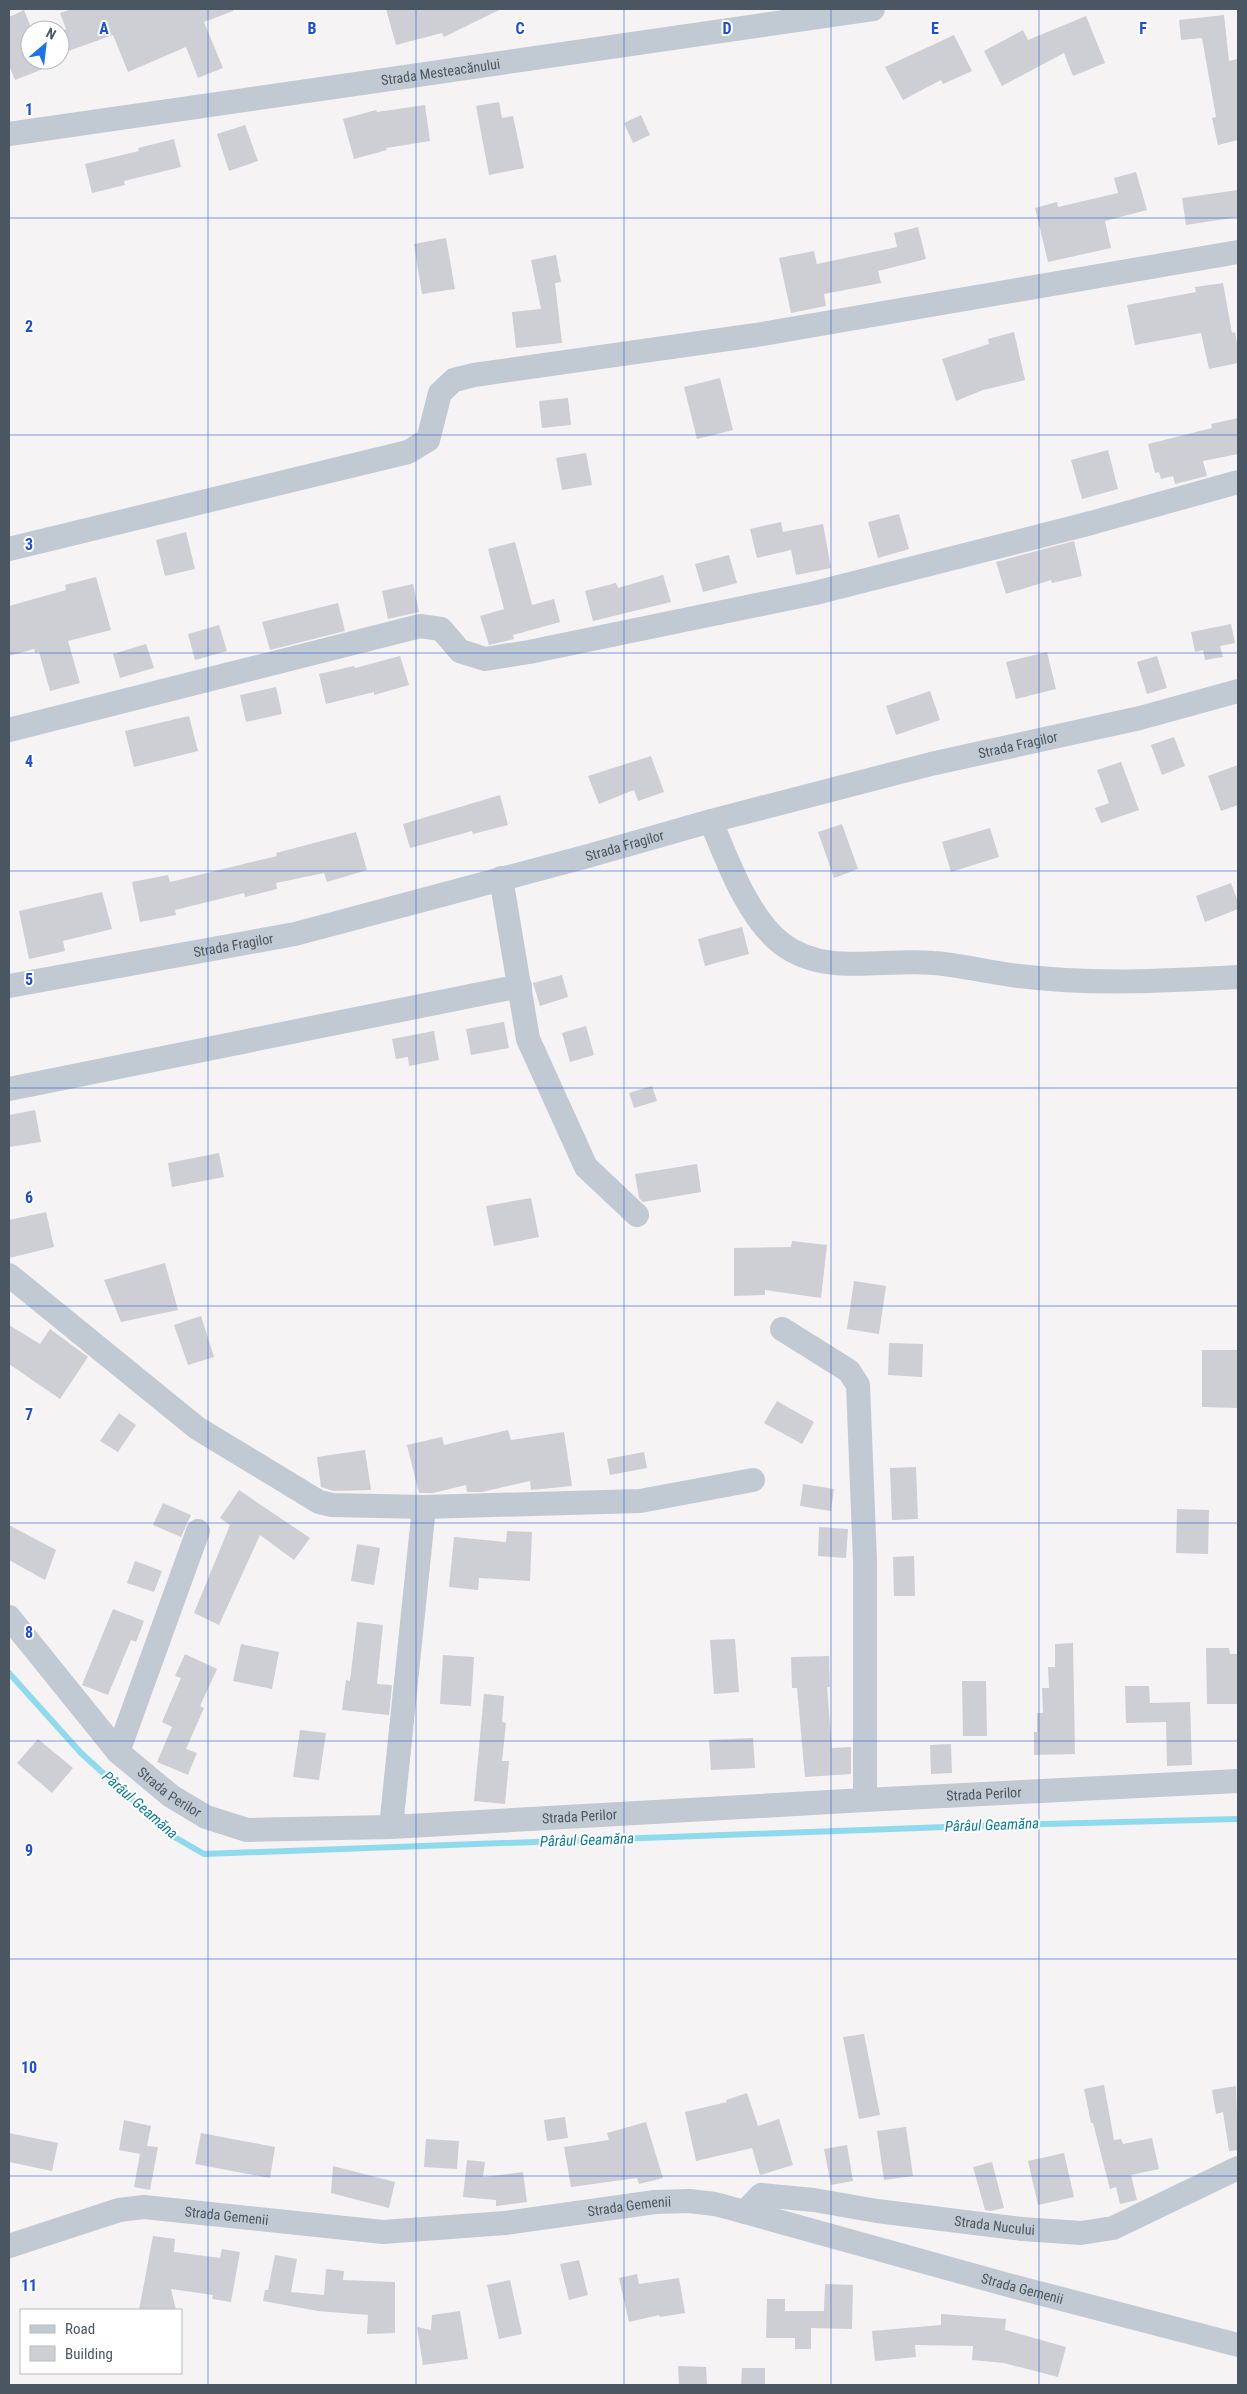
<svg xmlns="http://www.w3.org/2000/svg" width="1247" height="2394" font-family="'Roboto Condensed',sans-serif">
	<rect width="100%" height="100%" fill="#f5f3f3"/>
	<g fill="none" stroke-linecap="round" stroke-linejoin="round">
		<path stroke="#90daee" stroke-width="6" d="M9 1673 81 1753 171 1835 204 1854 973 1826 1238 1819"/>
	</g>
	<path fill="#cdcfd5" d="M72 9H233V11L204 22 223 68 198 78 186 47 128 72 113 35 60 54V32L66 29 60 13Z
		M386 9H501L444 37 442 33 396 45Z
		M24 10 32 30H30V60H45L48 67 15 80 9 66V17Z
		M1224 15 1229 61 1238 59V140L1218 145 1212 118 1216 117 1202 38 1181 40 1179 20Z
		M1086 16 1105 63 1073 76 1064 53 1002 86 984 51 1023 30 1028 40Z
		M954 35 972 71 943 84 941 80 903 100 885 67Z
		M499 102 502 118 513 116 524 168 489 175 476 106Z
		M425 105 430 141 386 148 387 150 354 159 343 119 376 110 377 112Z
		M641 115 650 135 633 143 624 123Z
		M245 125 258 161 229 171 217 134Z
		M174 139 181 167 124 181 125 185 92 193 85 164 139 151 138 148Z
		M1136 172 1147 210 1105 221 1111 248 1048 262 1035 208 1057 202 1058 207 1118 193 1114 178Z
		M1238 190V217L1186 225 1182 198Z
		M918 227 926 259 878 271 881 283 824 294 826 306 791 313 779 258 814 251 817 264 897 247 894 233Z
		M446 238 455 289 422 294 414 244Z
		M556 255 561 282 555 283 562 343 516 348 512 312 541 309 531 260Z
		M1223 283 1232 333 1235 332 1238 349V363L1209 369 1201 333 1135 345 1127 305 1196 292 1195 287Z
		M1014 332 1025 380 983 390 956 401 942 359 989 344 988 339Z
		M720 378 733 430 697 439 684 387Z
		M568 398 571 425 542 428 539 401Z
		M1238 418V454L1203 461 1207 476 1175 484 1173 476 1161 479 1159 472 1155 473 1148 444 1212 428 1211 424Z
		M1108 450 1118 489 1082 499 1071 460Z
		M586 453 592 485 562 490 556 458Z
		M899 514 909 549 878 558 868 522Z
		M781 522 783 532 823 524 831 568 796 575 791 550 757 558 750 529Z
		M186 532 195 569 165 576 156 540Z
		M1074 541 1082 576 1052 583 1051 580 1006 594 996 562Z
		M515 542 532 605 554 599 560 622 513 635 514 639 489 645 480 616 504 609 488 549Z
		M729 555 737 583 703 592 695 564Z
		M663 575 671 602 593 621 585 591 616 583 618 588Z
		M96 577 111 630 68 641 80 683 50 691 39 652 35 653 34 649 9 656V606L66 590 65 585Z
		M413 584 419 612 388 619 382 591Z
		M338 603 345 631 270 650 262 622Z
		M1231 624 1235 643 1220 646 1223 657 1205 660 1203 650 1195 652 1191 632Z
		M219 625 227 651 195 660 188 634Z
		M146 644 154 668 120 678 113 654Z
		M1047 652 1056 689 1016 699 1006 662Z
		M400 656 409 685 374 695V692L326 704 319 674 354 666 355 668Z
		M1157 656 1167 688 1147 694 1137 662Z
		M276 687 282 714 246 722 240 695Z
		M930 691 940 720 896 735 886 706Z
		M189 716 198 751 134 767 125 731Z
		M1174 737 1185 766 1162 775 1151 745Z
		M651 756 664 792 638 801 634 790 599 804 588 776Z
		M1121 762 1139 810 1101 823 1095 808 1109 803 1097 770Z
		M1238 765V805L1221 811 1208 776Z
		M500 795 508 825 473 834 472 831 410 848 403 824Z
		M842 824 858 869 834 878 818 832Z
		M990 828 999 857 951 872 942 842Z
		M356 832 367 870 327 882 324 873 276 883 277 889 245 897 244 893 175 910 176 915 140 922 132 882 168 875 170 882 277 856 276 853Z
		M1231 883 1238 902V909L1205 922 1196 896Z
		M102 892 112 929 63 941 65 951 29 959 19 911Z
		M742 927 749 954 705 966 698 939Z
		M562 975 568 997 540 1006 533 983Z
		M504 1022 509 1048 471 1055 466 1029Z
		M586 1026 594 1055 570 1062 562 1033Z
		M434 1031 439 1060 409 1066 408 1057 396 1059 392 1039Z
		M652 1086 657 1101 634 1108 629 1093Z
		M35 1110 41 1142 9 1147V1115Z
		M219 1153 224 1177 172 1187 168 1163Z
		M697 1164 701 1192 643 1202 639 1198 635 1174Z
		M531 1198 539 1237 494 1246 486 1206Z
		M46 1212 54 1247 9 1258V1220Z
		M792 1241 827 1245 821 1298 765 1290V1295L734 1296V1248L791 1247Z
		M165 1263 178 1310 121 1322 104 1280Z
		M854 1281 886 1286 879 1334 847 1329Z
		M201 1316 214 1357 188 1365 174 1325Z
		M9 1325 40 1344 50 1329 88 1357 60 1399 9 1364Z
		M889 1343 923 1344 922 1377 888 1375Z
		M1202 1350H1238V1408L1202 1407Z
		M777 1401 814 1422 802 1444 764 1423Z
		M119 1413 136 1425 118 1452 100 1441Z
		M508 1430 511 1440 564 1432 572 1486 531 1490 530 1481 482 1492H467L466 1485 433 1493H419L407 1445 442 1437 444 1445Z
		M365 1450 371 1490 334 1491 321 1487 317 1457Z
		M644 1452 647 1468 610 1475 607 1459Z
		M916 1467 918 1519 892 1520 890 1468Z
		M803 1484 834 1489 831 1511 800 1506Z
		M239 1490 310 1538 294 1560 260 1535 219 1625 194 1613 230 1525 220 1518Z
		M163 1503 191 1515 181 1537 153 1525Z
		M1177 1509 1209 1510 1208 1554 1176 1553Z
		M9 1525 56 1550 45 1580 9 1560Z
		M819 1527 848 1529 846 1558 818 1556Z
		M507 1531 532 1532 530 1581 479 1578 478 1590 449 1587 454 1537 506 1542Z
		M357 1544 380 1548 374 1585 351 1581Z
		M914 1556 915 1596H894L893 1557Z
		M135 1561 162 1571 154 1592 127 1583Z
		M113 1609 144 1621 136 1642 131 1640 108 1695 82 1685Z
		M357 1622 383 1625 377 1684 392 1685 389 1715 342 1710 346 1680 350 1681Z
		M735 1639 739 1692 714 1694 710 1640Z
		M1073 1643 1075 1754 1034 1755V1732H1037V1713H1043L1042 1688H1049L1048 1667H1055V1644Z
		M241 1644 279 1652 272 1689 233 1681Z
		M1206 1648H1229L1230 1654H1238V1704H1207Z
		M185 1654 217 1669 200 1706 204 1708 186 1749 197 1753 188 1775 157 1762 172 1727 162 1722 181 1678 175 1676Z
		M443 1655 474 1657 471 1706 440 1704Z
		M829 1656 830 1687H827L832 1748 851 1747V1774L805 1777 797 1688H792L791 1657Z
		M962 1681H986L987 1736H963Z
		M1125 1686H1149L1150 1703 1190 1702 1192 1765 1167 1766 1166 1722 1126 1723Z
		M484 1694 504 1696 502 1722 506 1723 502 1761H509L505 1804 474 1801Z
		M300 1730 326 1733 319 1780 293 1777Z
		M753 1738 755 1768 711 1770 709 1740Z
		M38 1739 73 1768 52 1793 17 1763Z
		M951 1744 952 1773 931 1774 930 1745Z
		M864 2034 880 2115 859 2119 843 2037Z
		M1104 2085 1114 2140 1121 2139 1123 2144 1152 2138 1159 2169 1131 2175 1137 2200 1120 2204 1116 2187 1110 2189 1093 2123H1091L1084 2089Z
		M1236 2086 1238 2150 1229 2151 1223 2112 1216 2114 1212 2090Z
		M747 2093 758 2126 779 2119 793 2165 760 2175 752 2148 696 2161 685 2112 727 2102 726 2100Z
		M565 2117 568 2138 547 2141 544 2120Z
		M124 2120 151 2126 147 2146 158 2147 150 2190 134 2187 140 2154 119 2150Z
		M646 2122 663 2178 639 2184 637 2178 571 2187 564 2147 609 2140 607 2133Z
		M906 2127 913 2176 884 2180 877 2131Z
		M9 2133 58 2143 52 2171 9 2162Z
		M201 2133 275 2147 270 2178 195 2164Z
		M426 2139 459 2141 457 2169 424 2167Z
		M847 2145 853 2181 831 2185 824 2149Z
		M1064 2153 1074 2197 1038 2205 1028 2161Z
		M467 2160 485 2162 483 2177 523 2172 527 2202 496 2206V2200L463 2197Z
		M992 2162 1004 2208 991 2211 985 2210 973 2167Z
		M333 2166 395 2182 389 2208 331 2193Z
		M153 2236 175 2239 174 2252 220 2258 222 2249 240 2252 231 2302 212 2299 213 2295 171 2289 176 2310H139Z
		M275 2255 297 2259 291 2292 324 2295 326 2269 344 2271 343 2280 395 2282V2333L367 2334 368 2315 318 2311 263 2301 265 2290H268Z
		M579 2260 588 2295 569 2300 560 2264Z
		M637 2274 639 2284 679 2278 685 2313 660 2317 659 2315 629 2322 619 2278Z
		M510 2280 522 2334 499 2339 487 2285Z
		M825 2284 853 2285 852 2329 811 2328V2349H795V2338H766L767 2299H785V2311H824Z
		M460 2311 468 2359 423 2365 417 2327 431 2330 432 2315Z
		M941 2314 1006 2319 1005 2330 1066 2347 1058 2377 1004 2363 972 2360 973 2346 915 2345 916 2357 875 2361 872 2331 941 2325Z
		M678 2366 706 2367 707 2385H679Z
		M742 2368H765V2385H741Z"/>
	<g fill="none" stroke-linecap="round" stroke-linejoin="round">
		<g stroke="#c1cad2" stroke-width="24">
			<path id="s1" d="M9 134C297 91 585 53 873 9"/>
			<path d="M9 549 408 452 428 440 440 393 454 380 474 375 756 335 1238 252"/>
			<path d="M9 730 420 626 441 629 460 651 485 659 529 652 815 593 1091 523 1238 482"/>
			<path d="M711 821C727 860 748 918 782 944 826 977 883 958 933 963 962 965 990 973 1019 976 1092 985 1165 981 1238 977"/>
			<path d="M501 878 528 1039 586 1167 637 1215"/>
			<path id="s2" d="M9 986 295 934 588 856 711 821 931 764 1140 718 1238 691"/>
			<path d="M9 1089 520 986"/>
			<path d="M9 1275 197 1428 319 1502 332 1505 424 1507 640 1501 753 1480"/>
			<path d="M782 1329 849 1371 858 1385 865 1561V1800"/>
			<path id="s3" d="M9 1617 118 1752 171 1796 206 1817 247 1830 391 1827 865 1800 1238 1781"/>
			<path d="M118 1752 198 1531"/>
			<path d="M391 1827 424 1507"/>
			<path id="s4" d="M745 2212 761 2195 814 2200 877 2211 1022 2229 1081 2233 1113 2228 1238 2168"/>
			<path id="s5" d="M9 2246 119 2210 144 2207 383 2232 505 2223 655 2202 689 2201 715 2204 745 2212 1008 2285 1238 2345"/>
		</g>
	</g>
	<path fill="none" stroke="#1d4ed8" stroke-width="1" stroke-opacity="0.55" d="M208 9V2385M416 9V2385M624 9V2385M831 9V2385M1039 9V2385M9 218H1238M9 435H1238M9 653H1238M9 871H1238M9 1088H1238M9 1306H1238M9 1523H1238M9 1741H1238M9 1959H1238M9 2176H1238"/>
	<g text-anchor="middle" stroke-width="4" stroke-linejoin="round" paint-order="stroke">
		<g font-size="14" fill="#4a5661" stroke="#fff">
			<text dy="5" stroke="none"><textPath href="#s1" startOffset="436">Strada Mesteacănului</textPath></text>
			<text dy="5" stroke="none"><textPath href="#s2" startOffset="1038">Strada Fragilor</textPath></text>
			<text dy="5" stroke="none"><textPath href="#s2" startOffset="632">Strada Fragilor</textPath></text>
			<text dy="5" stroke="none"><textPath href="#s2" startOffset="228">Strada Fragilor</textPath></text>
			<text dy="5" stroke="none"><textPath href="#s3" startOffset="239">Strada Perilor</textPath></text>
			<text dy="5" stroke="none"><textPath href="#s3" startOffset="1064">Strada Perilor</textPath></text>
			<text dy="5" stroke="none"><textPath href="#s3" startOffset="659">Strada Perilor</textPath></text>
			<text dy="5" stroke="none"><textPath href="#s5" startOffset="629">Strada Gemenii</textPath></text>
			<text dy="5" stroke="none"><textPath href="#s5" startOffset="224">Strada Gemenii</textPath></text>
			<text dy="5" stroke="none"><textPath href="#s4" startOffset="259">Strada Nucului</textPath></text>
			<text dy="5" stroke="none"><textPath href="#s5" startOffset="1034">Strada Gemenii</textPath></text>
		</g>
		<g font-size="15" font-style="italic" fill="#0c7c9b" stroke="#fff">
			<text transform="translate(140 1805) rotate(41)" y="5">Pârâul Geamăna</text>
			<text transform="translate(992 1825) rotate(-2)" y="5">Pârâul Geamăna</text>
			<text transform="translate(587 1840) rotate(-2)" y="5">Pârâul Geamăna</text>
		</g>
	</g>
	<g font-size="16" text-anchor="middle" font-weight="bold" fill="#1d4ed8" stroke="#fff" stroke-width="4" stroke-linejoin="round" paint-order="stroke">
		<text x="104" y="34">A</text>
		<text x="312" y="34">B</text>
		<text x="520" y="34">C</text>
		<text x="727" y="34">D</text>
		<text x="935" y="34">E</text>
		<text x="1143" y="34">F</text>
		<text x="29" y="115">1</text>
		<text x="29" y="332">2</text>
		<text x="29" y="550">3</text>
		<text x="29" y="767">4</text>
		<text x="29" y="985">5</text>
		<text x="29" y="1203">6</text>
		<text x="29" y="1420">7</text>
		<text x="29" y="1638">8</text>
		<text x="29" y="1856">9</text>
		<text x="29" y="2073">10</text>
		<text x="29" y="2291">11</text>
	</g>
	<rect width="1247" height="2394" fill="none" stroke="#4a5661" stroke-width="20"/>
	<rect x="20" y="2309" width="162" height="65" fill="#ffffff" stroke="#b7bbc0"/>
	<rect x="30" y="2325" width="25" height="8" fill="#c1cad2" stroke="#b7bbc0"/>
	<text x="65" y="2334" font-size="15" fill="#4a5661">Road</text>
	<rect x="30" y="2346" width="25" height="15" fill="#cdcfd5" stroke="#b7bbc0"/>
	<text x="65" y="2359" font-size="15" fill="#4a5661">Building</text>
	<g transform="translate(45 45) rotate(28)"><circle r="24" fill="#ffffff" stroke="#b7bbc0"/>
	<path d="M0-4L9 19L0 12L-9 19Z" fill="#1a73e8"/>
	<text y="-8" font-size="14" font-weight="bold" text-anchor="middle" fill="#4a5661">N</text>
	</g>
</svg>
